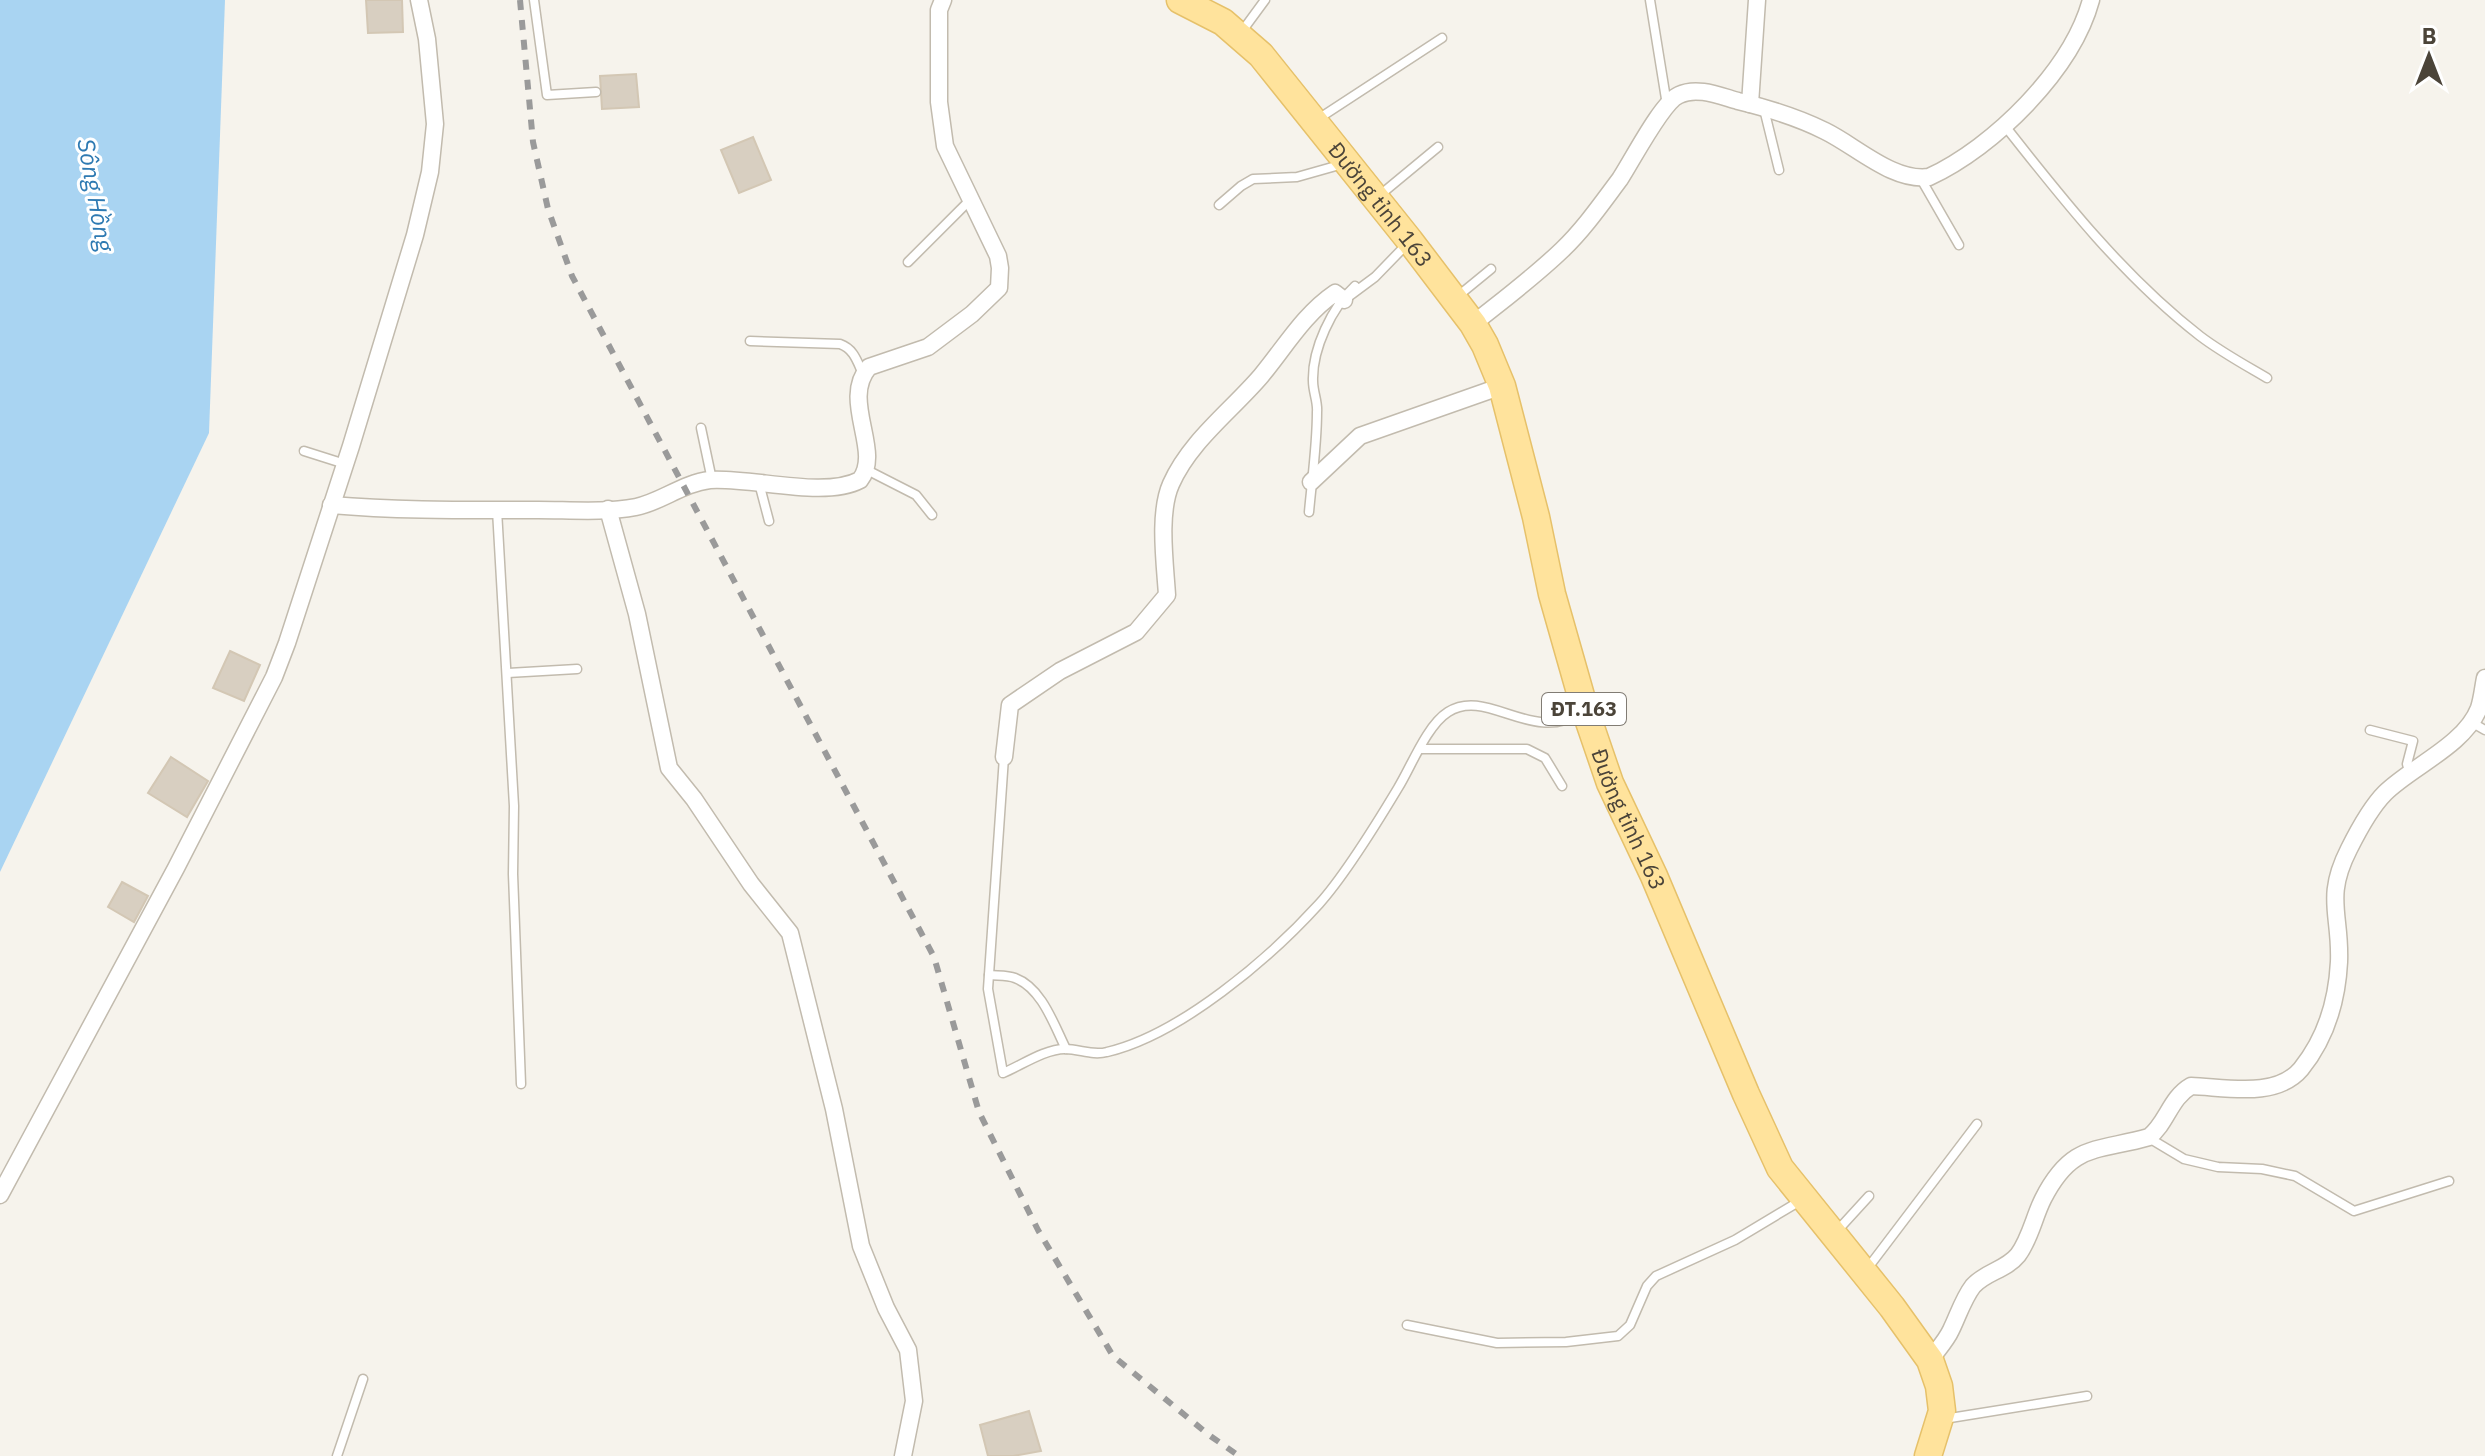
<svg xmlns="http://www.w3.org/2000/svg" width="2485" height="1456" viewBox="0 0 2485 1456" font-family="'IBM Plex Sans',sans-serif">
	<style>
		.water { fill: #a9d4f2 }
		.building { fill: #d8cfc1; stroke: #d3c7b4; stroke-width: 2 }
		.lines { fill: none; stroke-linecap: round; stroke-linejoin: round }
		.service-casing { stroke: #c2bbae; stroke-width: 11 }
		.minor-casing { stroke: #c2bbae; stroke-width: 19 }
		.primary-casing { stroke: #e6c16a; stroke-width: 29 }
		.service { stroke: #fff; stroke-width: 8 }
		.minor { stroke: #fff; stroke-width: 16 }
		.primary { stroke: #ffe39c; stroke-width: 26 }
		.rail { stroke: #9a9a9a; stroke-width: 6; stroke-dasharray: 10 10; stroke-linecap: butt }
		.labels { text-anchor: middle; stroke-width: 6; stroke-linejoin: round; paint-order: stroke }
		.shield { fill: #fff; stroke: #817c74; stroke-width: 2 }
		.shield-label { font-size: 20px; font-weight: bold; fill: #4b4439 }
		.street-label { font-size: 22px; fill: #4b4439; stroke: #fff }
		.water-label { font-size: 24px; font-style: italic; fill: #2e7ab2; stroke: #fff }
	</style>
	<rect width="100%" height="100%" fill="#f6f3ec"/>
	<path class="water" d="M0,0H225L209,433L0,872Z"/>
	<g class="building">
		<path d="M366,0H402L403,32L368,33Z"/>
		<path d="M636,74L639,107L602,109L600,76Z"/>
		<path d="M753,137L771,180L739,193L721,150Z"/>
		<path d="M230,651L260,665L244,701L213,688Z"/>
		<path d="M171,757L208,781L187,817L148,793Z"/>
		<path d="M122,882L148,896L134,922L108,907Z"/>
		<path d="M1029,1411L1041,1451L1013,1456H988L980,1425Z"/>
	</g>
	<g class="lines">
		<g class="service-casing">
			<g id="service">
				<path d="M534,0L547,95L596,92"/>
				<path d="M1650,0L1667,105"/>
				<path d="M1240,34L1265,0"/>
				<path d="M1764,109L1779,170"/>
				<path d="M1318,119L1442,38"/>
				<path d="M2005,126C2064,201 2124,277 2200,336C2221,352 2245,365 2267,378"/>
				<path d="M1921,179L1959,245"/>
				<path d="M1380,195L1438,147"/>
				<path d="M1219,205L1241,186L1253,179L1297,177L1343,164"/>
				<path d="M908,262L970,200"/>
				<path d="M1458,296L1491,269"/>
				<path d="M750,341L840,344C854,349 857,361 863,374"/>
				<path d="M701,428L712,480"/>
				<path d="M304,451L345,464"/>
				<path d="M867,470L916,495L932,515"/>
				<path d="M759,483L769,521"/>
				<path d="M497,510L514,806L513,874L521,1084"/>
				<path d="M1309,512C1312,479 1317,445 1317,412C1318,402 1313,392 1313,381C1312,349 1332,307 1355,286L1344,300L1375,277L1407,244"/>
				<path d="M507,673L577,669"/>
				<path d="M2471,722L2485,730"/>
				<path d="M2370,730L2413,741L2407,764L2410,774"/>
				<path d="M1421,749H1527L1545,758L1562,786"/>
				<path d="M1004,757L988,989L1003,1073C1022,1065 1045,1049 1065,1049C1080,1049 1092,1056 1107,1052C1180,1035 1270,958 1319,904C1346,874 1377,823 1398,788C1411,767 1427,725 1448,712C1487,687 1531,744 1581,713"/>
				<path d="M989,975C997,976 1007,975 1015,978C1042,988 1054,1025 1066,1049"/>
				<path d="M2149,1138L2184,1159L2218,1167L2262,1169L2295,1176L2354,1211L2449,1181"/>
				<path d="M1837,1231L1869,1196"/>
				<path d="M1867,1269L1977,1124"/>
				<path d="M1407,1325L1497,1343L1566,1342L1618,1336L1630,1325L1647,1286L1656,1276L1735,1240L1800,1201"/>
				<path d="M1944,1419L2087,1396"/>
				<path d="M337,1456L363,1379"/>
			</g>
		</g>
		<g class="minor-casing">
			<g id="minor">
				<path d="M1750,104L1757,0"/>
				<path d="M1473,324C1503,300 1534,277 1562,250C1584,229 1602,203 1620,179C1632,161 1662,102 1679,95C1697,86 1720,96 1738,101C1767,108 1799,118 1825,131C1856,146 1893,182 1929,177C1994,147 2072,70 2091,0"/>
				<path d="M1311,482L1360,436L1502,386"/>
				<path d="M331,505C400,511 470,510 538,510C570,510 604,513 636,507C661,502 683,483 710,480C752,477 824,499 860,480C883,451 840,400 869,367L928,347L972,314L999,288L1000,268L998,256L945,146L939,102V10L943,0"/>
				<path d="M608,509L637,614L669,768L694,799L751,884L790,933L834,1109L861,1246L886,1308L908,1350L914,1401L903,1456"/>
				<path d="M1004,757L1010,705L1060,671L1136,632L1167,595C1165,563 1158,513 1171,484C1190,441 1231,411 1261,376C1285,347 1304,314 1335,293L1344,300"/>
				<path d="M0,1195L176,868L274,677L287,643L351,446L415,235L430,172L435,124L427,39L419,0"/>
				<path d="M1930,1360C1937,1350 1946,1341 1951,1330C1958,1316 1963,1299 1973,1286C1985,1272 2006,1270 2018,1255C2030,1239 2034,1217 2043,1199C2072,1142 2097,1152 2149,1137C2167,1123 2170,1098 2191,1086C2225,1087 2276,1099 2301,1069C2326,1038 2337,1001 2339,962C2341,914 2324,898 2349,849C2358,831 2370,808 2385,793C2411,767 2465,745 2479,708C2482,699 2483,688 2485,678"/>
			</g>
		</g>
		<g class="primary-casing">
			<g id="primary">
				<path id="s1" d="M1180,0L1223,22L1261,55L1410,241L1473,324L1485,345L1502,386L1536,517L1552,594L1585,710L1610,783L1654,876L1746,1094L1780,1168L1892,1307L1930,1360L1939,1386L1942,1411L1928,1456"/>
			</g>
		</g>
		<use href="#service" class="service"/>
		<use href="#minor" class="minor"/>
		<use href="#primary" class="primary"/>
		<path class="rail" d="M520,0L533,142L548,209L572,276L934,957L979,1112L1038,1230L1113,1356L1209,1435L1239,1456"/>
	</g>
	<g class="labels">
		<rect class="shield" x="1542" y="693" width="84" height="32" rx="6"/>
		<g class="shield-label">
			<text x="1584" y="716">ĐT.163</text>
		</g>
		<g class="street-label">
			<text dy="8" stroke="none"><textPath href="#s1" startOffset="290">Đường tỉnh 163</textPath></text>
			<text dy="8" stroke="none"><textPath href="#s1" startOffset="962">Đường tỉnh 163</textPath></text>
		</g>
		<g class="water-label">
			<text transform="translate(95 195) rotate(80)" y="8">Sông Hồng</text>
		</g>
	</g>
	<g transform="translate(2429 56)" stroke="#ffffff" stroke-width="6" paint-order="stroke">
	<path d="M0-6L14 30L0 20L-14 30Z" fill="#4b4439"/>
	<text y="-12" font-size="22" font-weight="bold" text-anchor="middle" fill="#4b4439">B</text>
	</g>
</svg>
